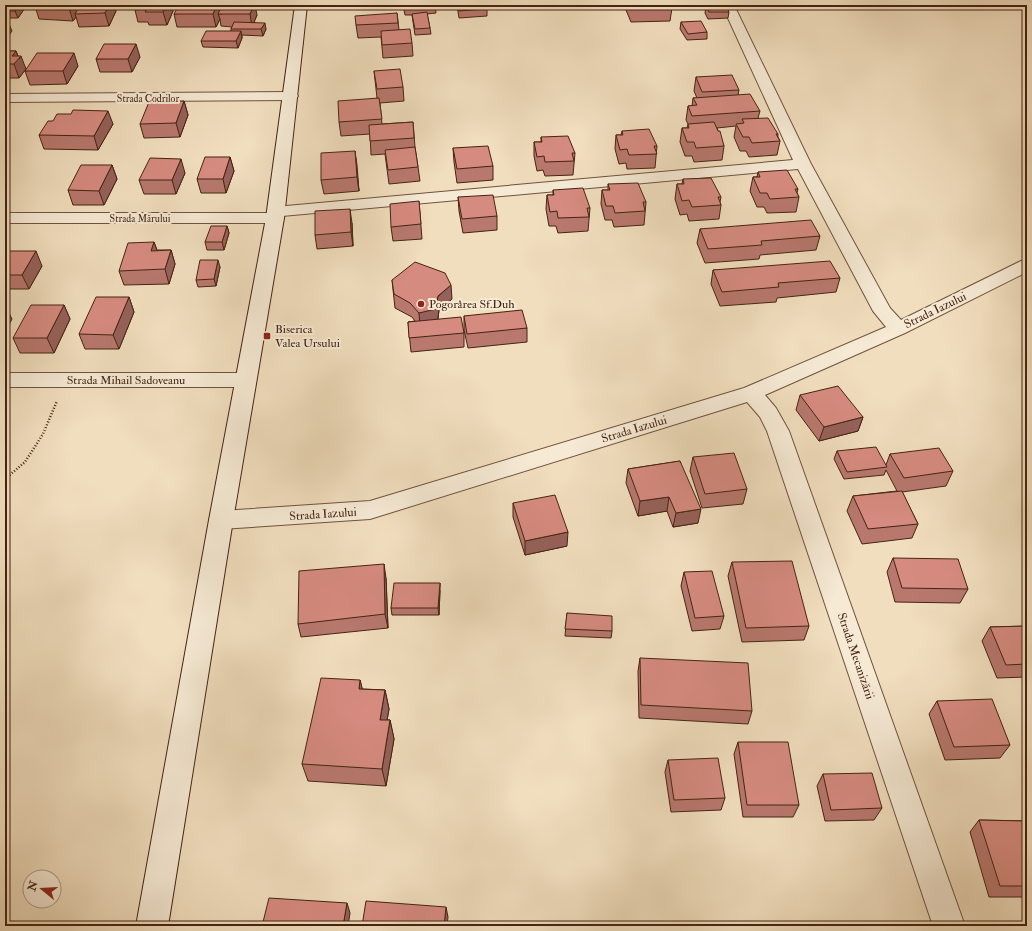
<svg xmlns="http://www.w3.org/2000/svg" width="1032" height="931" viewBox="0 0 1032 931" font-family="'IM FELL Double Pica',serif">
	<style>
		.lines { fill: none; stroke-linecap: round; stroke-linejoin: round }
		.street-casing { stroke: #70523d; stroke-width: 2 }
		.secondary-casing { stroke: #452312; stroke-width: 2 }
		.path { stroke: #452312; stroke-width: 2.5; stroke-dasharray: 1 2; stroke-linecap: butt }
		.street { fill: #f6ead5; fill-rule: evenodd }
		.secondary { fill: #f6ead5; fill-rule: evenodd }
		.wall { fill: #b8786e; stroke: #452312 }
		.shaded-wall { fill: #96615a; stroke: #452312 }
		.building { fill: #d68b80; stroke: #452312 }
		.poi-dot { fill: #8f2418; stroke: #f6ead5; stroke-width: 1.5 }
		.labels { text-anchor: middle; stroke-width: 4; stroke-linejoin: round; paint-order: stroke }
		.far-street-label { font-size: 10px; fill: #452312; stroke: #f6ead5 }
		.poi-label { font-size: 12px; fill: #452312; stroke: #f6ead5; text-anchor: start }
		.street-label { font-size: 12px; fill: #452312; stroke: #f6ead5 }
	</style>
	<rect width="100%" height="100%" fill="#f1debe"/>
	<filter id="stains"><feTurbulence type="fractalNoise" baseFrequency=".005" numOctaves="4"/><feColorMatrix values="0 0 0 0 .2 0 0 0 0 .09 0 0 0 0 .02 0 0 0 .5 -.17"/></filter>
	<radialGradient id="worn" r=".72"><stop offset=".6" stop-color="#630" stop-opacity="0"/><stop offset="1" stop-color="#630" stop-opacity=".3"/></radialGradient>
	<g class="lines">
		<g class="street-casing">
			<g id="street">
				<path d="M722,5H734L811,164L890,308L901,320L1021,261L1027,259V272L905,333L765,395L776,408L789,431L965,926H933L767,431L760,417L747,402L370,519L221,529L213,526L209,520L213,514L221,511L370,501L744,388L886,327L873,311L798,169L282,216L284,218L281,222L275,223H5V213H267L269,208L275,207L793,160Z"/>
				<path d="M291,92L296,93L298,96L296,99L291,100L5,102V94Z"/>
				<path d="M5,373H246L253,375L256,380L253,385L246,387H5Z"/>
			</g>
		</g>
		<g class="secondary-casing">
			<path id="secondary" d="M295,5H307L284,218L233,520L168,926H136L209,520L266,218Z"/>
		</g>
		<path class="path" d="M5,479L25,462L43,434L57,401"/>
		<use href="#street" class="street"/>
		<use href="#secondary" class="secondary"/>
	</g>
	<g class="wall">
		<path d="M5,5H27L18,18H5Z"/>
		<path d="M36,5H114L116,11L109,26L79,27L76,17L73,21L39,19L35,6Z"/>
		<path d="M137,5H172L173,11L167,25H149L148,22H138L135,10Z"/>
		<path d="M403,5H435L436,13L427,14L430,28L431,34L415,35L412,15H405Z"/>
		<path d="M457,5L487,9V16L459,18Z"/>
		<path d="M627,5H670L672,8L670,21L631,22L626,10Z"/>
		<path d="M706,6L729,12L728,18L708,19L705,13Z"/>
		<path d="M221,9L257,15L254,22L266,29L263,36L242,35V38L238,48L203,47L201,41L231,31V29L232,27L221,26L220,19L216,27H177L174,14Z"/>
		<path d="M397,13L399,30L412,43L413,56L383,58L381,37L358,38L356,25Z"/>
		<path d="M681,22L707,32V39L687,40L680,29Z"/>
		<path d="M5,51H16L18,56L26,69L19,78H10L7,82H5Z"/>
		<path d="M140,57L132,72H100L96,59Z"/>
		<path d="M78,66L67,84L30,85L25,71Z"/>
		<path d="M374,71L403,87L404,101L380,103L382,124L413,122L415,147L418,167L420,181L389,184L385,154L371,155L370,134L341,136L339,122L377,98Z"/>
		<path d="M696,77L739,90L738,95L760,111L758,118L778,134V137L780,141L777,155L749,157L746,151H740L734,137L736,126L717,128L724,146L722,160L694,162L692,156H685L680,142L682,128H687L688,124L686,120L688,106H692L693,98H697L694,91Z"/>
		<path d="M184,101L188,115L180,137L144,138L140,124Z"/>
		<path d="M113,124L98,150L44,149L39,135Z"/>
		<path d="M622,131L657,146L655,168L627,169L626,163L619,164L615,149L616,135H621Z"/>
		<path d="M541,137L575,153L573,175L545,176L543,170L537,171L534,156V142H541Z"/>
		<path d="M453,148L493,166V180L457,183L454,162Z"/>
		<path d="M355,151L359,191L324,194L321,180Z"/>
		<path d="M230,157L234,171L226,193H201L197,179Z"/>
		<path d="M112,165L117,179L104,205H73L68,190Z"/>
		<path d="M758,172L798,189L797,193L799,197L796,212L767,213L764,207H757L750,191L753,177H757Z"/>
		<path d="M185,173L176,194H144L139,180Z"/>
		<path d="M683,179L721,197L720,202L721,205L719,219L689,221L687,214L680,215L675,199L677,184H682Z"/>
		<path d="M608,184L646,202L644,225L614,227L612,220H605L601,204L602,190H608Z"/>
		<path d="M553,190L590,208L588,231L558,233L556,226H549L546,209L547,195H553Z"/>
		<path d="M458,197L497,216V230L463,233L459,211Z"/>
		<path d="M419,201L422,239L393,241L391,227Z"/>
		<path d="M352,223L353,246L317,249L315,235Z"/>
		<path d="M227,226L229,233L224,250H207L205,242Z"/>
		<path d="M700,229L820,236L816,250L760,255L759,259L705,263L697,243Z"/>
		<path d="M154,242L157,250H171L175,264L169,284L124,285L119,271Z"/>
		<path d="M5,251L42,266L29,289H5Z"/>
		<path d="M220,267L216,286L198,287L196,280Z"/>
		<path d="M713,270L840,278L836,292L777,298L776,302L720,306L711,284Z"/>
		<path d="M392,280L452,299L439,310L438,319L464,333V347L411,352L408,322L415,321L412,317L395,308Z"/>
		<path d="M129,297L134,312L119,349H85L79,334Z"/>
		<path d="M64,305L70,319L54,353H20L13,338Z"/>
		<path d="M464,316L527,328V342L468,348L464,330Z"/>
		<path d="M800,395L863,417L858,431L819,441L796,410Z"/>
		<path d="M837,451L886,465L890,454L953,471L946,486L902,492L918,524L912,538L862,544L847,511L853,496L897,491L886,470L884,475L844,479L834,459Z"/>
		<path d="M693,457L747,489L743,504L702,508L690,471Z"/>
		<path d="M680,461L698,523L673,527L667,511L638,516L626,483L628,469Z"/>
		<path d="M513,503L567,546L525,555L513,517Z"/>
		<path d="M893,558L968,589L960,603L895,602L887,572Z"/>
		<path d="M732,562L809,626L804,640L742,642L728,576Z"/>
		<path d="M684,572L724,616L720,629L692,631L681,586Z"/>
		<path d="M386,578L388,628L301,637L298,624Z"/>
		<path d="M440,590L439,615H392L391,608Z"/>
		<path d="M567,613L612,631L611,638L565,636Z"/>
		<path d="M1027,626V677L997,678L982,641L990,627Z"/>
		<path d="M640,658L752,711L748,724L639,718L638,671Z"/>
		<path d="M360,680L362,689L385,690L389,709L387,720H390L394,739L386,786L308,781L302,764Z"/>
		<path d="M937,701L1010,745L1000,758L945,760L929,714Z"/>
		<path d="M738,742L799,805L793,817H743L734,754Z"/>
		<path d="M668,760L725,798L721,810L671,812L665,772Z"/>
		<path d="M823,774L882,808L874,820L825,821L817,786Z"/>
		<path d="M979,820L1027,821V897H989L970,832Z"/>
	</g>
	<g class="shaded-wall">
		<path d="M20,5H27L18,18L15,11Z"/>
		<path d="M71,5H81L75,14L76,17L73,21L69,8Z"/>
		<path d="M109,5H114L116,11L109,26L105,13Z"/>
		<path d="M167,5H172L173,11L167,25L163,12Z"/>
		<path d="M217,5H220L222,14H218L220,19L216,27L213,14Z"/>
		<path d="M254,5H255L257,15L252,27L250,14Z"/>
		<path d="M265,23L266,29L263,36L261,29Z"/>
		<path d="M9,24L12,31L5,41V30Z"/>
		<path d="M241,31L242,38L238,48L236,41Z"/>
		<path d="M136,44L140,57L132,72L128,59Z"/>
		<path d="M16,51L19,59L21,56L26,69L19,78L14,64L12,56Z"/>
		<path d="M74,53L78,66L67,84L63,71Z"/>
		<path d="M5,65L10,78L7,82L5,77Z"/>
		<path d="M184,101L188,115L180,137L176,123Z"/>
		<path d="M108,111L113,124L98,150L94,136Z"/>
		<path d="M355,151L357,165L359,191L357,177Z"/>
		<path d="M230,157L234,171L226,193L223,179Z"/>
		<path d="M181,159L185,173L176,194L172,180Z"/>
		<path d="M112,165L117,179L104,205L99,191Z"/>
		<path d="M350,209L352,223L353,246L351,232Z"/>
		<path d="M227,226L229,233L224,250L222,242Z"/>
		<path d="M154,242L159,256L151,251Z"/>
		<path d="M171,250L175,264L169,284L165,269Z"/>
		<path d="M36,251L42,266L29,289L22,275Z"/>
		<path d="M218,260L220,267L216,286L214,279Z"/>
		<path d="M451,285L452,299L439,310L437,324L420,327L419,313Z"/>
		<path d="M129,297L134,312L119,349L113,335Z"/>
		<path d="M5,305L12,319L5,332Z"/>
		<path d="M64,305L70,319L54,353L47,338Z"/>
		<path d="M863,417L858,431L819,441L824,427Z"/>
		<path d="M669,497L667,511L638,516L640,501Z"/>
		<path d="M701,509L698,523L673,527L676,513Z"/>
		<path d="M568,532L567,546L525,555V541Z"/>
		<path d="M384,564L386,578L388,628L385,614Z"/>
		<path d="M440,583V590L439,615L438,608Z"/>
		<path d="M360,680L365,699L359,689Z"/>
		<path d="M385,690L389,709L384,738L380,720Z"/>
		<path d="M390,720L394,739L386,786L382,769Z"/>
		<path d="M347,903L350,913L348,926H343Z"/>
		<path d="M446,907L448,917L447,926H444Z"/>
	</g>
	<g class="building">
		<path d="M5,5H20L15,11H5Z"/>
		<path d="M36,5H71L69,8L35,6Z"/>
		<path d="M80,5H109L105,13L75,14Z"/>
		<path d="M137,5H167L163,12H145L147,9L135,10Z"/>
		<path d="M179,5H217L213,14H174Z"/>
		<path d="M222,5H254L250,14H218Z"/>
		<path d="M457,5H485L487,9L458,11Z"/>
		<path d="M630,5H670L672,8L632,9Z"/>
		<path d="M726,5L729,12H709L706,6Z"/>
		<path d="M427,12L430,28L415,29L412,14Z"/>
		<path d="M397,13L398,23L356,25L355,16Z"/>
		<path d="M701,21L707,32L688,34L681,22Z"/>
		<path d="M234,22L265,23L261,29H231Z"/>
		<path d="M5,24H9L5,30Z"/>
		<path d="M410,29L412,43L382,45L381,31Z"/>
		<path d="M206,31H241L236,41H201Z"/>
		<path d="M104,44H136L128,59H96Z"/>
		<path d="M5,51H16L12,56H21L14,64H5Z"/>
		<path d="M37,53H74L63,71H25Z"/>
		<path d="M400,69L403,87L377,89L374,71Z"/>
		<path d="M732,75L739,90L702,92L696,77Z"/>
		<path d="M750,94L760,111L692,116L688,106L697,105L693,98Z"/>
		<path d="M379,98L382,119L339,122L338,101Z"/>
		<path d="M184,101L176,123L140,124L149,102Z"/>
		<path d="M73,110L108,111L94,136L39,135L48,121H53L57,114H71Z"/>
		<path d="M768,118L778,134H776L780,141L752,143L749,137H743L736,124L744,123L742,119Z"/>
		<path d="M413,122L414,138L370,141L369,125Z"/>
		<path d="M714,122L718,131H720L724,146L696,148L694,142H687L682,128H689L688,124Z"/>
		<path d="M649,129L657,146H654L657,154L629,155L627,149L620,150L616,135H623L622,131Z"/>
		<path d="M568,136L575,153H572L574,161L545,162L544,156L537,157L534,142H542L541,137Z"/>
		<path d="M488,146L493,166L457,169L453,148Z"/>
		<path d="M415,147L418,167L388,170L385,150Z"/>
		<path d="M355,151L357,177L321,180V153Z"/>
		<path d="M205,157H230L223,179H197Z"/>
		<path d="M150,158L181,159L172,180H139Z"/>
		<path d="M81,165H112L99,191L68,190Z"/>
		<path d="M787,170L798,189H795L799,197L770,199L767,193H760L753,177H760L758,172Z"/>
		<path d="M711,178L721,197H718L721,205L692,207L689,200L682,201L677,184H684L683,179Z"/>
		<path d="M638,183L646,202H643L645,211L615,213L613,206H606L602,190H610L608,184Z"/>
		<path d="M583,188L590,208H587L589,217L558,218L557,211L550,212L547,195H554L553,190Z"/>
		<path d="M493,195L497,216L462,219L458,197Z"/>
		<path d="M419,201L421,224L391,227L390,204Z"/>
		<path d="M350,209L351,232L315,235V211Z"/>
		<path d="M811,220L820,236L761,241L762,245L708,249L700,229Z"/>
		<path d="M211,226H227L222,242H205Z"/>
		<path d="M154,242L151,251L171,250L165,269L119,271L128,243Z"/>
		<path d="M5,251H36L22,275H5Z"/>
		<path d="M200,260H218L214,279L196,280Z"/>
		<path d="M830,261L840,278L778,283L779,287L722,292L713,270Z"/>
		<path d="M415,262L445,273L451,285L438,296L436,309L419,313L410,303L394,294L392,280Z"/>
		<path d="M96,297H129L113,335L79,334Z"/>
		<path d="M31,305H64L47,338H13Z"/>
		<path d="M522,310L527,328L467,334L464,316Z"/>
		<path d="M461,317L464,333L409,338L408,322Z"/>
		<path d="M838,386L863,417L824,427L800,395Z"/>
		<path d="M876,447L887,467L847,472L837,451Z"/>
		<path d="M939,448L953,471L904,478L890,454Z"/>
		<path d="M734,453L747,489L705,494L693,457Z"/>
		<path d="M680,461L701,509L676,513L669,497L640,501L628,469Z"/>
		<path d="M902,491L918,524L868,529L853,496Z"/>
		<path d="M555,495L568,532L525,541L513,503Z"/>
		<path d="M893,558L958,559L968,589L902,588Z"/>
		<path d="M792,561L809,626L746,628L732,562Z"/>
		<path d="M384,564L385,614L298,624L299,571Z"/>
		<path d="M712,571L724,616L695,618L684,572Z"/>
		<path d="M394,583H440L438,608H391Z"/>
		<path d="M567,613L612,616V631L565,629Z"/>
		<path d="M1027,626V664L1006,665L990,627Z"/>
		<path d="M640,658L748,663L752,711L641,705Z"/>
		<path d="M321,678L360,680L359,689L385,690L380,720H390L382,769L302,764Z"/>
		<path d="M992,699L1010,745L954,747L937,701Z"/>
		<path d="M738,742H788L799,805H747Z"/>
		<path d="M718,758L725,798L674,800L668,760Z"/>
		<path d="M872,773L882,808L831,810L823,774Z"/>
		<path d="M979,820L1027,821V886H1000Z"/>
		<path d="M269,898L347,903L343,926H262Z"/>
		<path d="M366,901L446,907L444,926H362Z"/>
	</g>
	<g class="poi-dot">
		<circle cx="421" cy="304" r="4"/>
		<rect x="263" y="332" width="8" height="8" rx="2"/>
	</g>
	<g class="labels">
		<g class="far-street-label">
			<text x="148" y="102">Strada Codrilor</text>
			<text x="140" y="222">Strada Mărului</text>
		</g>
		<g class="poi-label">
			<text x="429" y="308">Pogorârea Sf.Duh</text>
			<text x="275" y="333">Biserica<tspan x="275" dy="14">Valea Ursului</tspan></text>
		</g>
		<g class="street-label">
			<text transform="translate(935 310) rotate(-26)" y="4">Strada Iazului</text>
			<text x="126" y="384">Strada Mihail Sadoveanu</text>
			<text transform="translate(634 429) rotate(-17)" y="4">Strada Iazului</text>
			<text transform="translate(323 514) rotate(-4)" y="4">Strada Iazului</text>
			<text transform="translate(856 656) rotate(71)" y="4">Strada Mecanizării</text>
		</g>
	</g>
	<rect width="1032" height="931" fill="none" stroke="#f1debe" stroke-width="20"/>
	<rect x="6" y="6" width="1020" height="919" fill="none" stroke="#452312" stroke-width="2"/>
	<rect x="10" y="10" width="1012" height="911" fill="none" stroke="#452312"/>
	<g transform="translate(42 889) rotate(288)"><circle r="19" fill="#f6ead5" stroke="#af9a87"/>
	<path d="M0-3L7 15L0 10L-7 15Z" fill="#8f2418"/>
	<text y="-6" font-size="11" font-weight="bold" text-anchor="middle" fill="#452312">N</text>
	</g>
	<rect width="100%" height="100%" filter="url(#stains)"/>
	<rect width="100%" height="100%" fill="url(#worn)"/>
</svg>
